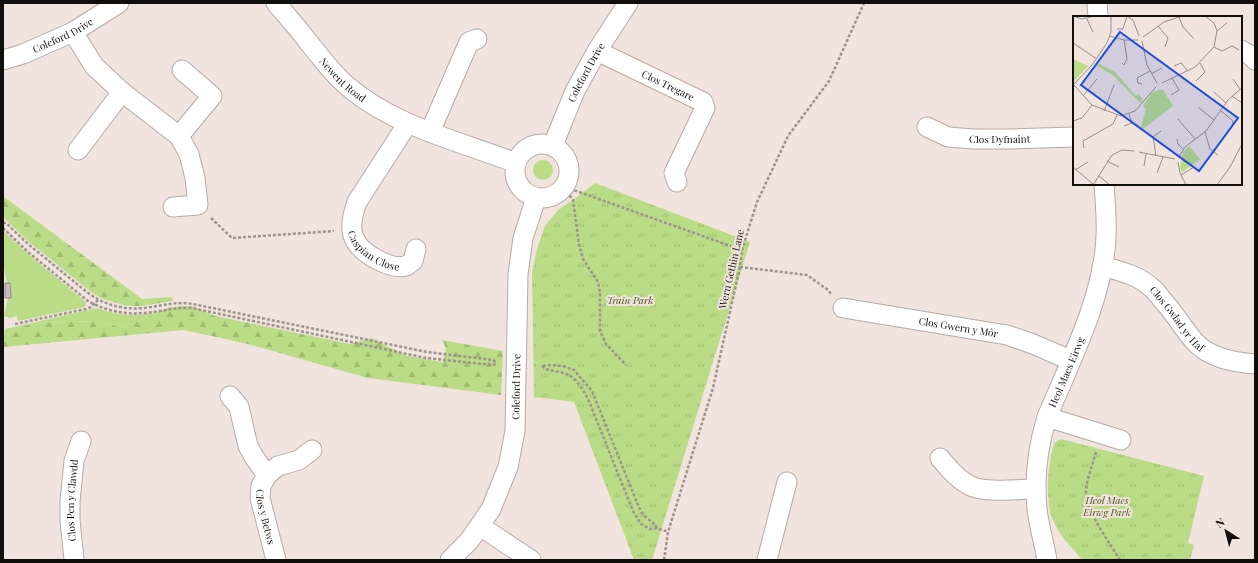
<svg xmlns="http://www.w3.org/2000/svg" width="1258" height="563" viewBox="0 0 1258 563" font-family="'Playfair Display',serif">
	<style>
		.grass { fill: #bbdc86 }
		.forest { fill: url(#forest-firs) }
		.park { fill: url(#park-tufts) }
		.building { fill: #c7bac1; stroke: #91858b }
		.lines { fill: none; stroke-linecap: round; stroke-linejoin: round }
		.minor-casing { stroke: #b7aaa4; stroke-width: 21 }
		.path { stroke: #9d938e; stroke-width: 2.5; stroke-dasharray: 3 2; stroke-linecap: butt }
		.minor { stroke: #fff; stroke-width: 19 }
		.labels { text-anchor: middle; stroke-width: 4; stroke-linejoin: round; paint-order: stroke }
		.street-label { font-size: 10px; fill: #120e0c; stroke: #f1e3dd }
		.park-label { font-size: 10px; font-style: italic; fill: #3f5312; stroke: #f1e3dd }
		.inset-road { fill: none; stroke: #988e89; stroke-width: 1 }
		.view { fill: #1d4ed8; fill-opacity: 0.15; stroke: #1d4ed8; stroke-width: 2 }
		.inset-edge { fill: none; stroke: #120e0c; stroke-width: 2 }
	</style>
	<defs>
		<pattern id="forest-firs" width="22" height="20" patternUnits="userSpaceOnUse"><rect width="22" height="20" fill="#bbdc86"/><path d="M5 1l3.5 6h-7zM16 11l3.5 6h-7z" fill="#a0bc72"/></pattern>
		<pattern id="park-tufts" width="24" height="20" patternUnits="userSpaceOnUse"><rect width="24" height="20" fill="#bbdc86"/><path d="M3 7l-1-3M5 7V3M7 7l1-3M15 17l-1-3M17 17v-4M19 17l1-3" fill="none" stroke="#a0bc72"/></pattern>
	</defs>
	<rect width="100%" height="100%" fill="#f1e3dd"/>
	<g class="grass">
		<circle cx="543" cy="170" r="10"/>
		<path d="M3,231L34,259L86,302L85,307L18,321L17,316L10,318L4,316L8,298H11L10,283H7L3,263Z"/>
		<path d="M97,308C120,316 133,317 157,312L136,322L119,327L99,321L40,323L22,326L10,333L3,344L5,329Z"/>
	</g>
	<g class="forest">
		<path d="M3,196L142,299L172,297L173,301L141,306H127L103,299L91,292L28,241L3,217Z"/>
		<path d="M192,306L215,316L350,344L371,338L407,356L443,362L446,348L442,340L503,351L501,395L368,378L248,344L184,330L3,347V344L10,333L22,326L40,323L99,321L119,327L136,322L170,307Z"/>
	</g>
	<g class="park">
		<path d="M595,183L750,242L652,560H634L574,402L534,397L532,272L537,249L545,226L558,210L573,200Z"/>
		<path d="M1061,439L1204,476L1188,543L1194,545L1190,560H1082C1074,549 1063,540 1057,528C1054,523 1051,516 1050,511C1046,492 1048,460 1055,442Z"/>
	</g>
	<path class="building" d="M5,283H10L11,298H5Z"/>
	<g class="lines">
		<g class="minor-casing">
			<g id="minor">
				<path id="s1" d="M276,3C287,16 299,29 309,43C321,57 331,72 345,84C392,126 459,141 516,163"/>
				<path d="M1097,3L1098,17"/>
				<path d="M73,32L94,66L122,92L179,136L189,154L195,178L198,205L173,207"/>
				<path d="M1241,50L1250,55L1255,60"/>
				<path id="s2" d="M597,51L703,102L705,108L674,173L677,182"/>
				<path id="s3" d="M3,60L23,54L73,32L119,3"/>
				<path id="s4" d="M408,123L357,202C353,213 349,227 354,238C360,253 390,270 406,266C408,265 411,262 413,261L416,249"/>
				<path id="s5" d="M927,127L948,137L974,139H1011L1074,137"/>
				<path d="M430,132L469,42L477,39"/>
				<path d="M179,136L212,96L182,70"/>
				<circle cx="542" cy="171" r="27"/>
				<path id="s6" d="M553,145L575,91L597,51L628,3"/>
				<path d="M78,150L122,92"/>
				<path id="s7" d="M1102,266C1120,271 1138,275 1152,288C1157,292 1161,299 1166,304C1176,316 1184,329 1194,341C1209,358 1233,362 1255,364"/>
				<path id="s8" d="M843,308L1007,335L1033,344L1070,360"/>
				<path id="s9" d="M230,396L239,407L248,446L254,457L267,475L261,486L260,498L276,560"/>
				<path d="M1047,417L1121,440"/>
				<path d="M940,458C949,469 959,481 973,487C988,493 1019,489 1036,489"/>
				<path d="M267,475L278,466L299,460L312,450"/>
				<path d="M480,526L531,560"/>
				<path id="s10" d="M74,560L70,520V501L74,461L81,441"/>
				<path id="s11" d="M450,560L469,541L491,509L508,467L515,431L518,274L523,238L536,198"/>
				<path d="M767,560L787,482"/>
				<path id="s12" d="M1047,560C1044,543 1039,526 1037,509C1034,478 1038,446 1047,417C1070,362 1104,296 1106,236C1107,219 1105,201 1104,184"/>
			</g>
		</g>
		<g class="path">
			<path d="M564,187L573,200L579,245L583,259L598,282L600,293V331L606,344L626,365"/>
			<path d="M565,187L742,250"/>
			<path d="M211,218L232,238L334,231"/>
			<path d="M3,223H6L28,244L88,293C105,305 123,310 144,308C161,306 176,301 193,304L427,352L493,360L497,363"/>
			<path d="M3,228L28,252L88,301C104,310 124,315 143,313C160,312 175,307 192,308L426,358L492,365L497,364"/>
			<path d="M740,267L807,275L828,290L831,294"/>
			<path d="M15,324L86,309L91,307L98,300"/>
			<path d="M542,366C552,375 564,367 577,382C589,396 594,415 601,431C612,459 623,486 634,513L641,524L650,529L657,528L668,532"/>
			<path d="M543,366L549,365L563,366L574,370L592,391L638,505C640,510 643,515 648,519C652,522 654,523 657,528"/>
			<path d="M1096,452C1092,467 1085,482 1086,497C1087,511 1112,547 1120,560"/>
			<path d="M664,560L668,532L713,388L740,267L742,250L757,202L788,136L829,81L864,3"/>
		</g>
		<use href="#minor" class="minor"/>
	</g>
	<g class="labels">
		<g class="street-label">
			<text dy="4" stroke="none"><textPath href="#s3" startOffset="65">Coleford Drive</textPath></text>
			<text dy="4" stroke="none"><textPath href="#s6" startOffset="80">Coleford Drive</textPath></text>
			<text dy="4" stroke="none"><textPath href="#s1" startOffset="102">Newent Road</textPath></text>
			<text dy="4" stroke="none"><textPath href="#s2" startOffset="79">Clos Tregare</textPath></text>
			<text dy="4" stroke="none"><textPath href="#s5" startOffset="75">Clos Dyfnaint</textPath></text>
			<text dy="4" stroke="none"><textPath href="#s4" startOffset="155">Caspian Close</textPath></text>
			<text transform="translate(731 269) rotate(-77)" y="4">Wern Gethin Lane</text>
			<text dy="4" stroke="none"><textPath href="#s7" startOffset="95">Clos Gwlad yr Haf</textPath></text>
			<text dy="4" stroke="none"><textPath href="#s8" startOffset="117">Clos Gwern y Môr</textPath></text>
			<text dy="4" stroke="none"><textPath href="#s12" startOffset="194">Heol Maes Eirwg</textPath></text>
			<text dy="4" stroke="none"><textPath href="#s11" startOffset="192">Coleford Drive</textPath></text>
			<text dy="4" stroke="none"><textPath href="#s10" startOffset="60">Clos Pen y Clawdd</textPath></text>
			<text dy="4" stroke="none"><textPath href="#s9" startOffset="133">Clos y Betws</textPath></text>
		</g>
		<g class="park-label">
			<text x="630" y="304">Train Park</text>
			<text x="1107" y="504">Heol Maes<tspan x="1107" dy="12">Eirwg Park</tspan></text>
		</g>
	</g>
	<g transform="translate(1073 16)">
		<rect width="169" height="169" fill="#f1e3dd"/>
		<path d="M26,48L42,56L63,80L65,78L70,83L67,87L41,60L23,49Z" fill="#bbdc86"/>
		<path d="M0,43L15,50L19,46L0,66ZM85,74H90L100,90L67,115L73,93L70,90L78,78ZM116,130L127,143L110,156L107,153L110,136Z" fill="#bbdc86"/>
		<path class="inset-road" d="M0,0L9,3L22,0M54,0L60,4L66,20M106,1L110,11L121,23M14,3L20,16M85,10L95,22L92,31M44,13H50L54,0M144,15L154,7M37,20L51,24H65M70,21L91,6L109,0M69,25L74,49L84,67M0,27L24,43M141,31L149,35L159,30L166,34M49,47L51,49L54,43L51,24M101,50L108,47L115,55M78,58L89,52M160,63L167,73M123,65L132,56L127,47M89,67L122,51L141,31L144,15L141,7L132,0M0,68L19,89L48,100L62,95L83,71M1,68L19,49L34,27L38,16V0M69,68L65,67L64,62L77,55M141,76L153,87M98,79L106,74L99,62M10,80L24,63M159,80L169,87M125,91L141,104M147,94L160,105L159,111M31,95L41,69M105,103L122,123M0,105L9,102L19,89M51,110L59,107L56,98M132,116L137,133L145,139M104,123L105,128L110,133M11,132L10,125L40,108L44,99M66,136L102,143M83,140L80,121L88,115M106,141L112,131L133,115L155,84L169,72M34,145L46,151M105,146L107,157L113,169M71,150L73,138M0,151L20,168M2,154L15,146M84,157L90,141M108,159L121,151M26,160L37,169M20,169L39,139L49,134L61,135M144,169L157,151L169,128"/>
		<path class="view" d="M47,16L165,102L126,155L8,69Z"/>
		<rect width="169" height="169" class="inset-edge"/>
	</g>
	<rect width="1258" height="563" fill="none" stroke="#120e0c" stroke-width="8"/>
	<g transform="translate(1226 531) rotate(324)" stroke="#f1e3dd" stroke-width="3" paint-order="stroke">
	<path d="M0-3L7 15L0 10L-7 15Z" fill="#120e0c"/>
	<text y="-6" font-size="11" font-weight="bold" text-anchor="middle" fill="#120e0c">N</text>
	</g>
</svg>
